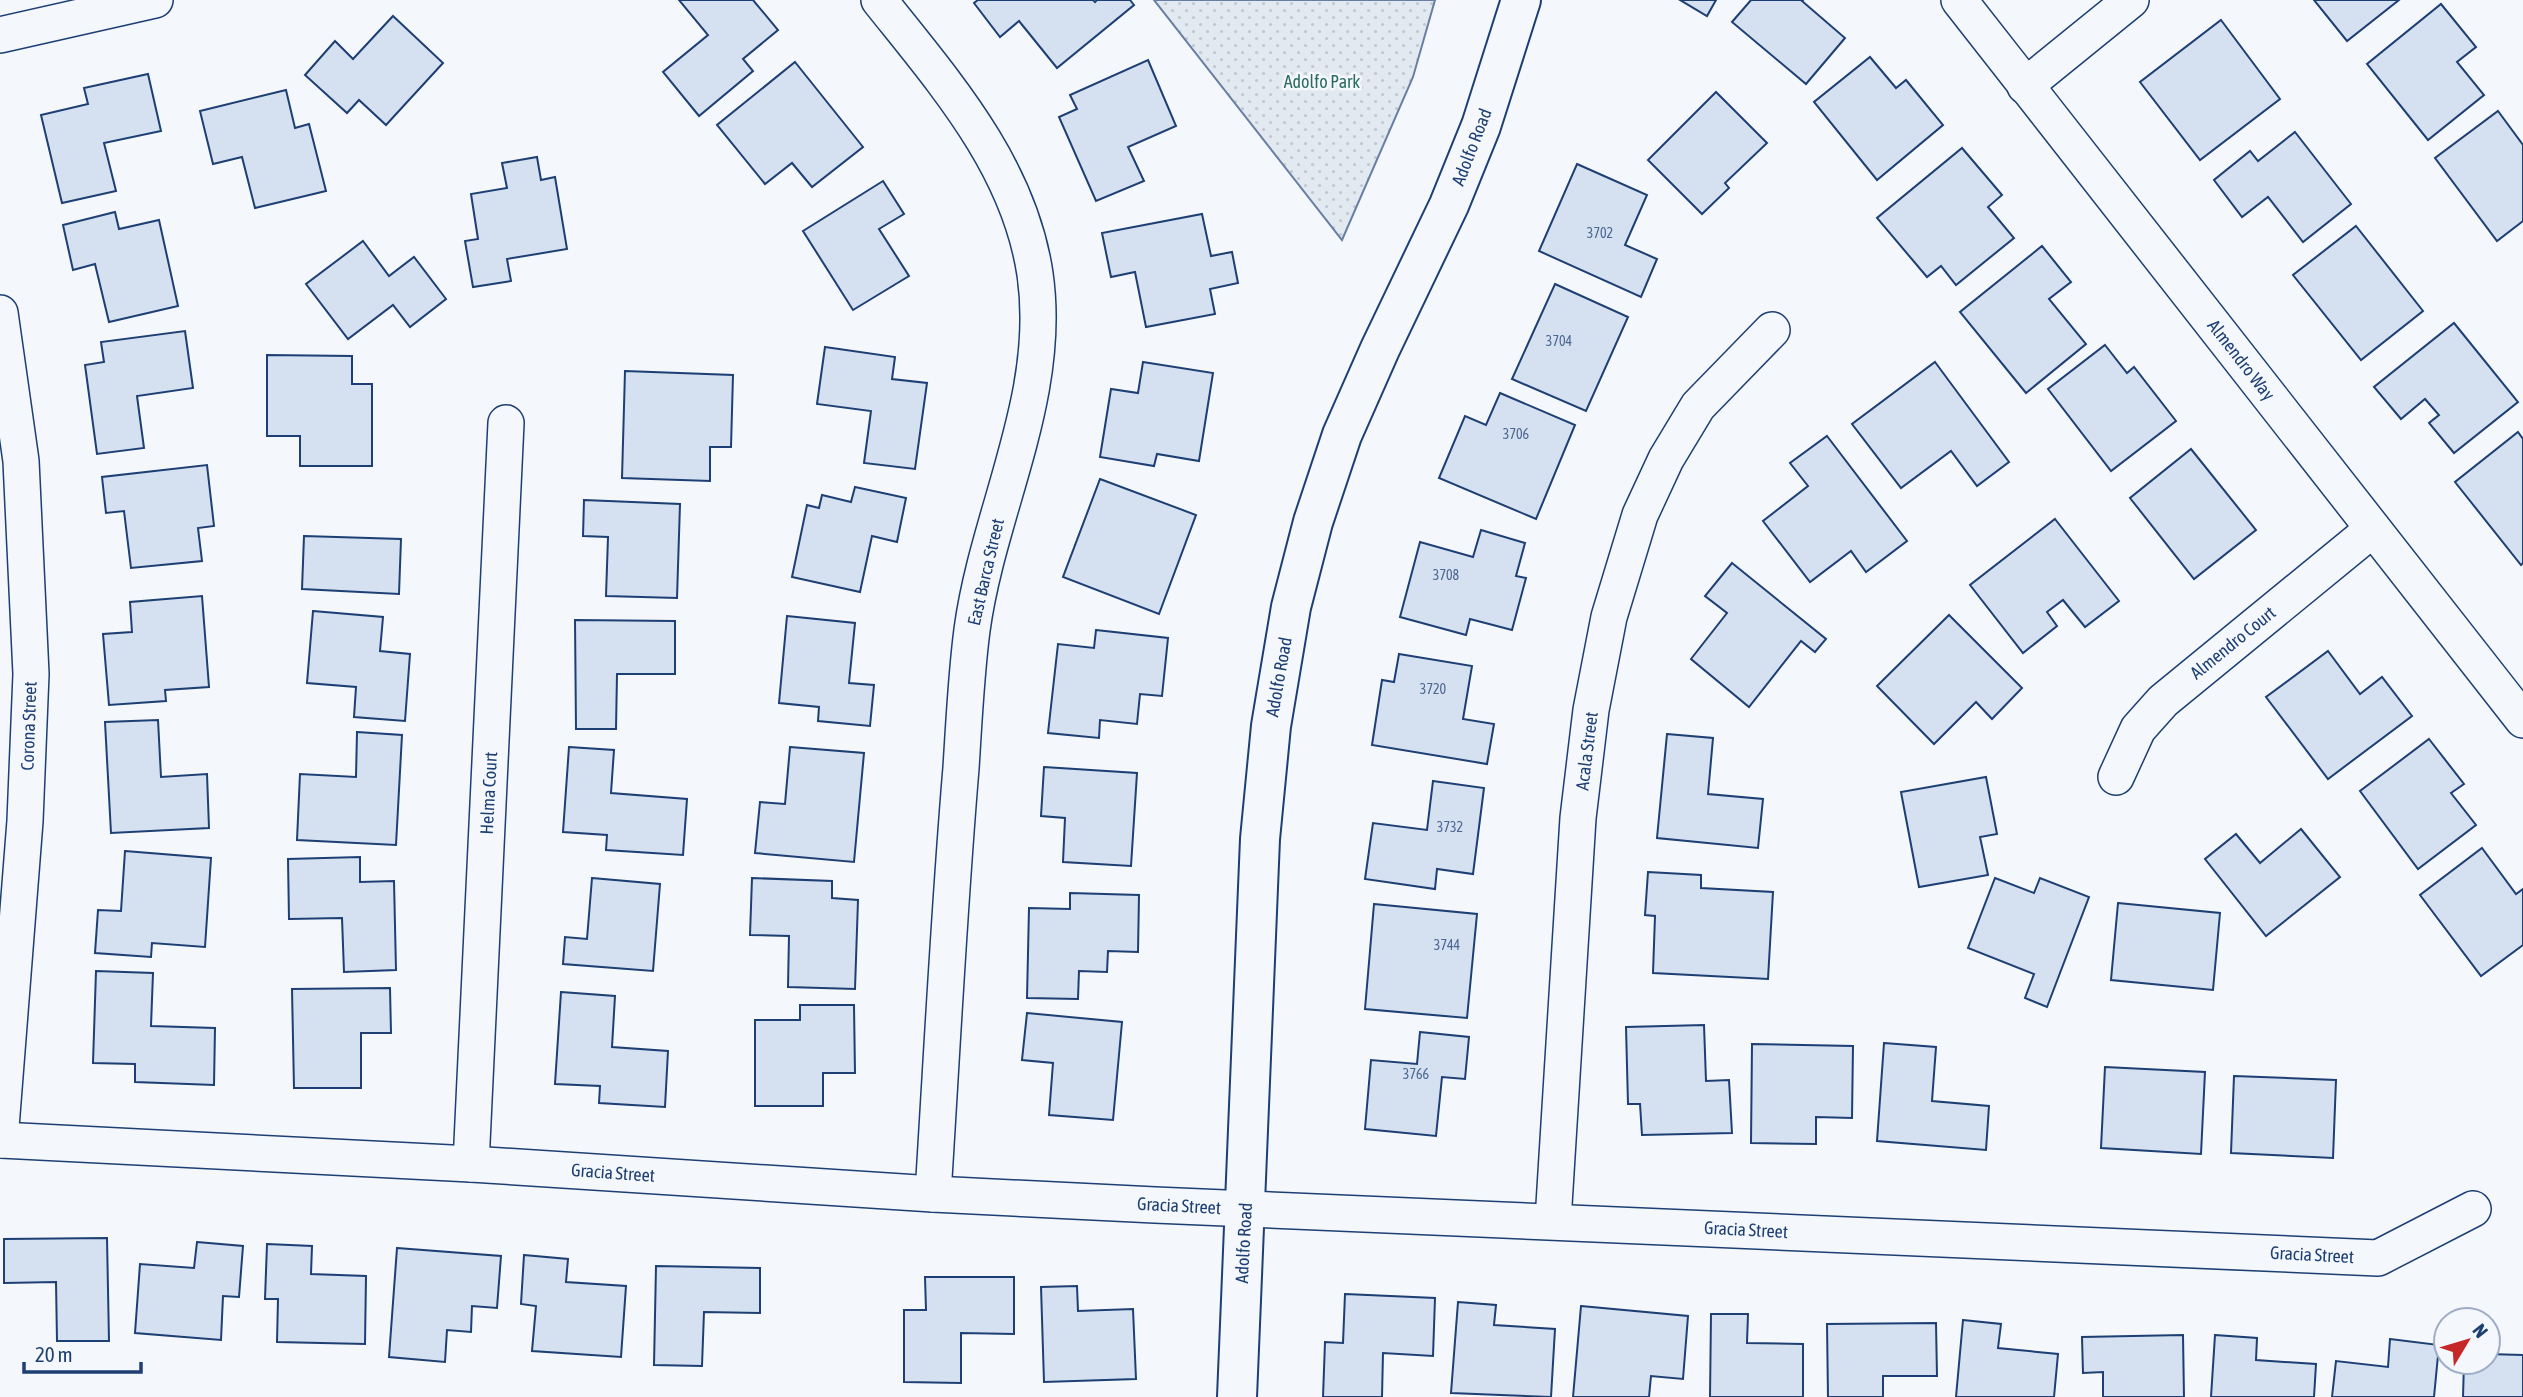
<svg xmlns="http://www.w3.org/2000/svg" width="2523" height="1397" viewBox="0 0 2523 1397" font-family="'Asap Condensed',sans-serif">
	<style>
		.park { fill: url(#park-dots); stroke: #687fa3; stroke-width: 2 }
		.building { fill: #d5e0f0; stroke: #1d3f73; stroke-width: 2 }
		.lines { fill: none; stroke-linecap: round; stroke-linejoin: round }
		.minor-casing { stroke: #1d3f73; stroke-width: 38 }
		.secondary-casing { stroke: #1d3f73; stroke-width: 42 }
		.minor { stroke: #f4f7fb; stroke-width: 35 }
		.secondary { stroke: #f4f7fb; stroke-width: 38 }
		.labels { text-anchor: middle; stroke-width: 5; stroke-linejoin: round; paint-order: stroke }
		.number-label { font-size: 14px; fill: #4b6792 }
		.park-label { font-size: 18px; fill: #2c6c60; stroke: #f4f7fb }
		.street-label { font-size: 18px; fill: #1d3f73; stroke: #f4f7fb }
	</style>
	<defs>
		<pattern id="park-dots" width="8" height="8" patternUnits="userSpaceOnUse" patternTransform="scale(1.75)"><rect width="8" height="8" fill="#e3e9f0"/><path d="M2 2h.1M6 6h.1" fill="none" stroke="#c2c9d1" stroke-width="1.8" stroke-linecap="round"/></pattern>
	</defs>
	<rect width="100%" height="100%" fill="#f4f7fb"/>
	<path class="park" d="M1154,0H1435L1413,77L1342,240Z"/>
	<g class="building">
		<path d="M679,0H753L778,30L743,59L753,71L699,116L663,72L708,35Z"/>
		<path d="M978,0H1093L1095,2L1097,0H1130L1134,5L1057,68L1019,21L1000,37L974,3Z"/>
		<path d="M1680,0H1716L1707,16Z"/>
		<path d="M1751,0H1803L1802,1L1845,38L1806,84L1732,22Z"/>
		<path d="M2314,0H2399L2347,41Z"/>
		<path d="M2441,4L2476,47L2457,62L2484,95L2428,140L2367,64Z"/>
		<path d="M393,16L443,63L386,125L359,100L347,113L305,75L335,41L353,59Z"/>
		<path d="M2221,20L2280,99L2200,160L2140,82Z"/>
		<path d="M1870,57L1896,88L1906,80L1943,125L1877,180L1814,102Z"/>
		<path d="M1148,60L1176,126L1128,147L1144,181L1096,201L1059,117L1077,109L1070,95Z"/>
		<path d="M795,62L863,147L812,187L792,163L765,184L717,125Z"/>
		<path d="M148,74L161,131L104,143L116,191L62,203L41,115L88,104L84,88Z"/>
		<path d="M286,90L295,128L309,124L326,191L255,208L242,157L213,164L200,111Z"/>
		<path d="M1716,92L1767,143L1725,183L1729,188L1702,214L1648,160Z"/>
		<path d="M2498,111L2523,145V221L2497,241L2435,158Z"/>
		<path d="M2295,132L2351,204L2303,242L2268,197L2242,217L2214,180L2250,151L2258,161Z"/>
		<path d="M1962,148L2002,195L1988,207L2014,238L1956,285L1941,266L1927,277L1877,218Z"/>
		<path d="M537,157L541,180L555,177L567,249L507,259L511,281L473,287L465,241L478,239L471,194L507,188L502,163Z"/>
		<path d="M1577,164L1647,195L1625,245L1657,259L1641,297L1539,251Z"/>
		<path d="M883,181L904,214L879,229L909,276L853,310L803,231Z"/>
		<path d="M115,212L119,229L159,220L178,306L109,322L95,264L73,270L63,225Z"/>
		<path d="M1202,214L1211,256L1232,252L1238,283L1210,289L1215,314L1146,327L1135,272L1111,277L1102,233Z"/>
		<path d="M2356,226L2423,311L2361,360L2293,275Z"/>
		<path d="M363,241L389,276L414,257L446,299L410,327L393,305L348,339L306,284Z"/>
		<path d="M2042,246L2071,282L2049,299L2086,344L2026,393L1960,312Z"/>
		<path d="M1555,284L1628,317L1586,411L1512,379Z"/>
		<path d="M2454,323L2518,402L2454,453L2429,423L2439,415L2425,399L2401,419L2374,387Z"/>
		<path d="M185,331L193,388L137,396L144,448L97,454L85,365L104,362L101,342Z"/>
		<path d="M2105,345L2127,373L2134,367L2176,421L2111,471L2048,389Z"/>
		<path d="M825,347L895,357L892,379L927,383L915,469L864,463L871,411L817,404Z"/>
		<path d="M267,355L352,356V384H372V466H300V436H267Z"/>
		<path d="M1143,362L1213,373L1199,461L1157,454L1154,466L1100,457L1111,389L1138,393Z"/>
		<path d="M1935,362L2009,462L1977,486L1951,451L1901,488L1852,424Z"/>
		<path d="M625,371L733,375L731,447H710V481L622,478Z"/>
		<path d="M1500,393L1575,425L1536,519L1439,478L1465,416L1486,425Z"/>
		<path d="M2518,432L2523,439V563L2521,565L2455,482Z"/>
		<path d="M1827,436L1907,541L1866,572L1851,551L1810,582L1763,521L1808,486L1790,463Z"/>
		<path d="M2191,449L2256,530L2194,579L2130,498Z"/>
		<path d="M207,465L214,526L198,528L202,561L131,568L124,511L106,513L102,477Z"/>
		<path d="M1100,479L1196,515L1159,614L1063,577Z"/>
		<path d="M855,487L906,498L897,542L872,536L860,592L792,577L807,505L819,508L822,495L851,502Z"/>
		<path d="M584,500L680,504L677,598L606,596L608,537L583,536Z"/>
		<path d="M2055,519L2119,601L2085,627L2063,600L2047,612L2057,626L2023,653L1970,585Z"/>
		<path d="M1481,530L1525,543L1516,576L1526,578L1512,630L1470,619L1466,635L1400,617L1420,542L1473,557Z"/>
		<path d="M304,536L401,539L399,594L302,589Z"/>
		<path d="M1732,563L1826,639L1815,652L1801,641L1749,707L1691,659L1727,613L1705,596Z"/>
		<path d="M202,596L209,687L165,690L166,701L109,705L103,634L132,632L130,602Z"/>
		<path d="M313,611L383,617L380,651L410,654L405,721L354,717L356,687L307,683Z"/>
		<path d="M1949,615L2022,688L1992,719L1976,702L1934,744L1877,686Z"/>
		<path d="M787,616L855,623L849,683L874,685L870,726L818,721L819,707L779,703Z"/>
		<path d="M575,620L675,621V674H617L616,729H576Z"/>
		<path d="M1096,630L1168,638L1162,696L1140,694L1137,724L1100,720L1099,738L1048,733L1058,644L1094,648Z"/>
		<path d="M2328,651L2360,694L2382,677L2412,716L2328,779L2266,697Z"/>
		<path d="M1399,654L1472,666L1463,719L1494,724L1487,764L1372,745L1382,680L1394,682Z"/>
		<path d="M158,720L161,777L207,774L209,828L111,833L105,722Z"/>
		<path d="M357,732L402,735L396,845L297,840L300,774L356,777Z"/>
		<path d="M1667,734L1713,738L1708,794L1763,799L1758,848L1657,838Z"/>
		<path d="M2429,739L2464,784L2451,793L2476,825L2418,869L2360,791Z"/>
		<path d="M569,747L614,750L611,793L687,799L683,855L606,850L607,835L563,832Z"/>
		<path d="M790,747L864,753L854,862L755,853L760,802L785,804Z"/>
		<path d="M1044,767L1137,773L1131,866L1063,862L1065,818L1041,816Z"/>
		<path d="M1986,777L1997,834L1980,837L1988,875L1919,887L1901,792Z"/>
		<path d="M1433,781L1484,788L1473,874L1437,869L1435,889L1365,879L1373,823L1427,830Z"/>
		<path d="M2301,829L2340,877L2266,936L2205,859L2236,834L2260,863Z"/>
		<path d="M2482,848L2516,894L2523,889V945L2481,976L2420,895Z"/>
		<path d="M125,851L211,858L205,947L152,943L151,957L95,953L98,910L121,911Z"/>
		<path d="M360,857V882L394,881L396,970L344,972L342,918L289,919L288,859Z"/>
		<path d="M1648,872L1701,875V888L1773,892L1768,979L1653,973L1655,916L1645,915Z"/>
		<path d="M592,878L660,884L653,971L563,964L565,937L587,939Z"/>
		<path d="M752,878L832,881V898L858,900L855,989L788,987L789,936L750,935Z"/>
		<path d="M1995,878L2034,893L2040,878L2089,897L2047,1007L2025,998L2034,974L1968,948Z"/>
		<path d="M1070,893L1139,895L1138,952L1108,951L1107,972L1079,971L1078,999L1027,998L1029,908L1070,909Z"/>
		<path d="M2118,903L2220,913L2213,990L2111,980Z"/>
		<path d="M1374,904L1477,914L1467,1018L1365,1009Z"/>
		<path d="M96,971L153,973L151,1026L215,1028L214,1085L135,1082V1064L93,1063Z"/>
		<path d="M390,988L391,1033H361V1088H294L292,989Z"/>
		<path d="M561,992L615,996L612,1047L668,1051L665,1107L599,1103L600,1086L555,1084Z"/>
		<path d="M800,1005H854L855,1073H823V1106H755V1020H800Z"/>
		<path d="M1027,1013L1122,1022L1113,1120L1049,1115L1053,1063L1022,1060Z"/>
		<path d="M1704,1025L1706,1081L1729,1080L1732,1133L1642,1135L1640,1104H1628L1626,1027Z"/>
		<path d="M1420,1032L1469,1037L1465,1079L1442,1077L1436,1136L1365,1129L1371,1060L1417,1064Z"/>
		<path d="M1884,1043L1936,1047L1932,1101L1989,1106L1986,1150L1877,1141Z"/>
		<path d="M1752,1044L1853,1046L1852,1118L1816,1117V1144L1751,1143Z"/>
		<path d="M2105,1067L2205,1072L2201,1154L2101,1148Z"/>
		<path d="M2234,1076L2336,1080L2333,1158L2231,1153Z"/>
		<path d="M107,1238L109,1341H57L56,1282L4,1283V1239Z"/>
		<path d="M197,1242L243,1246L239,1297L223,1296L221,1340L135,1333L140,1264L194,1268Z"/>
		<path d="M267,1244L312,1246L311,1274L366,1276L365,1344L277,1342L278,1299H265Z"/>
		<path d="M397,1248L501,1256L497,1308L472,1306L471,1332L447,1330L445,1362L389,1357Z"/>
		<path d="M524,1255L568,1259L566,1282L626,1286L621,1357L532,1351L536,1306L521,1304Z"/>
		<path d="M656,1266L760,1268V1313L704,1312L702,1366L654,1365Z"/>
		<path d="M925,1277H1014V1334L961,1333V1383L904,1382V1310H926Z"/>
		<path d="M1077,1286L1078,1311L1133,1309L1136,1379L1044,1382L1041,1287Z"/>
		<path d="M1345,1294L1435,1298L1433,1356L1383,1353L1382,1397H1323L1325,1342L1343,1343Z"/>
		<path d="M1458,1302L1496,1305L1494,1325L1555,1329L1551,1397L1451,1393Z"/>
		<path d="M1581,1306L1688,1316L1683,1379L1651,1376L1649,1397H1573Z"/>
		<path d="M1711,1314H1748L1747,1343L1803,1344V1397H1710Z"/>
		<path d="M1963,1320L2001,1324L1998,1348L2058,1354L2054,1397H1956Z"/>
		<path d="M1936,1323L1937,1376H1883V1397H1828L1827,1324Z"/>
		<path d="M2183,1335L2184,1397H2103V1372L2083,1373L2082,1337Z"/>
		<path d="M2215,1335L2257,1338L2256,1360L2316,1364L2314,1397H2211Z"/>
		<path d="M2390,1339L2439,1345L2434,1397H2332L2336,1361L2388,1367Z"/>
		<path d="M2488,1354L2523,1355V1397H2463L2464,1362H2488Z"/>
	</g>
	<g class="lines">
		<g class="minor-casing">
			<g id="minor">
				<path d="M879,0C945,83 1019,166 1035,274C1053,397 988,511 972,630C966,676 964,722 961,768C949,910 942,1052 933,1194"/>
				<path d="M1959,0L2523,720"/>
				<path d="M0,35L155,0"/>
				<path d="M2025,86L2131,0"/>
				<path d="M0,313L21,461L31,674L25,821L0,1140"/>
				<path d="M2116,777L2138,729L2163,701L2373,529"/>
				<path d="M0,1140L471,1164L933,1194L1155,1205L2378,1258L2473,1209"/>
				<path d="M471,1164L506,423"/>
				<path d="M1553,1221L1578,818L1591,710L1609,617L1640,515L1666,459L1698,406L1772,330"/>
			</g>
		</g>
		<g class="secondary-casing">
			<path id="secondary" d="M1237,1397L1260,839L1271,726L1291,607L1313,522L1342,435L1380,349L1449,205L1481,126L1521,0"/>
		</g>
		<use href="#minor" class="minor"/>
		<use href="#secondary" class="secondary"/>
	</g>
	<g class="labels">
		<g class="number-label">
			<text x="1600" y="238">3702</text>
			<text x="1559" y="346">3704</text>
			<text x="1516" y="439">3706</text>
			<text x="1446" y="580">3708</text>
			<text x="1433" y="694">3720</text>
			<text x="1450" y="832">3732</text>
			<text x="1447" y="950">3744</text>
			<text x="1416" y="1079">3766</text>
		</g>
		<g class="park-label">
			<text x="1322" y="88">Adolfo Park</text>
		</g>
		<g class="street-label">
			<text transform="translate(1472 147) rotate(-69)" y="6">Adolfo Road</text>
			<text transform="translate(2241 360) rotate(52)" y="6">Almendro Way</text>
			<text transform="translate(986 572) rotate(-77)" y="6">East Barca Street</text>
			<text transform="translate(2233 643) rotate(-39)" y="6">Almendro Court</text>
			<text transform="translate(1279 677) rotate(-80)" y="6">Adolfo Road</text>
			<text transform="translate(29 726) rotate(-88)" y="6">Corona Street</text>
			<text transform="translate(1587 751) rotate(-83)" y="6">Acala Street</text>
			<text transform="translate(489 793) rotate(-87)" y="6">Helma Court</text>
			<text transform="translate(613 1173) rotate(4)" y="6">Gracia Street</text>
			<text transform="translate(1179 1206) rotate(3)" y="6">Gracia Street</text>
			<text transform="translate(1746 1230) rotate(3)" y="6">Gracia Street</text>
			<text transform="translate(1244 1243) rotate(-87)" y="6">Adolfo Road</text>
			<text transform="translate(2312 1255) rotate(3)" y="6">Gracia Street</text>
		</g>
	</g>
	<g transform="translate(2467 1341) rotate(52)"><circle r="33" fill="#f4f7fb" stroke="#9eadc5" stroke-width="2"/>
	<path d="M0-5L12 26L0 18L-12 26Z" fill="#c62828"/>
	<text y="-10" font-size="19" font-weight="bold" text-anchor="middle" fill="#1d3f73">N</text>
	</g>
	<path d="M24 1362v10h117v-10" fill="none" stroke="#1d3f73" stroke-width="3.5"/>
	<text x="35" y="1362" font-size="21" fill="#1d3f73" stroke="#f4f7fb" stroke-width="5" paint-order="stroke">20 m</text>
</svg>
